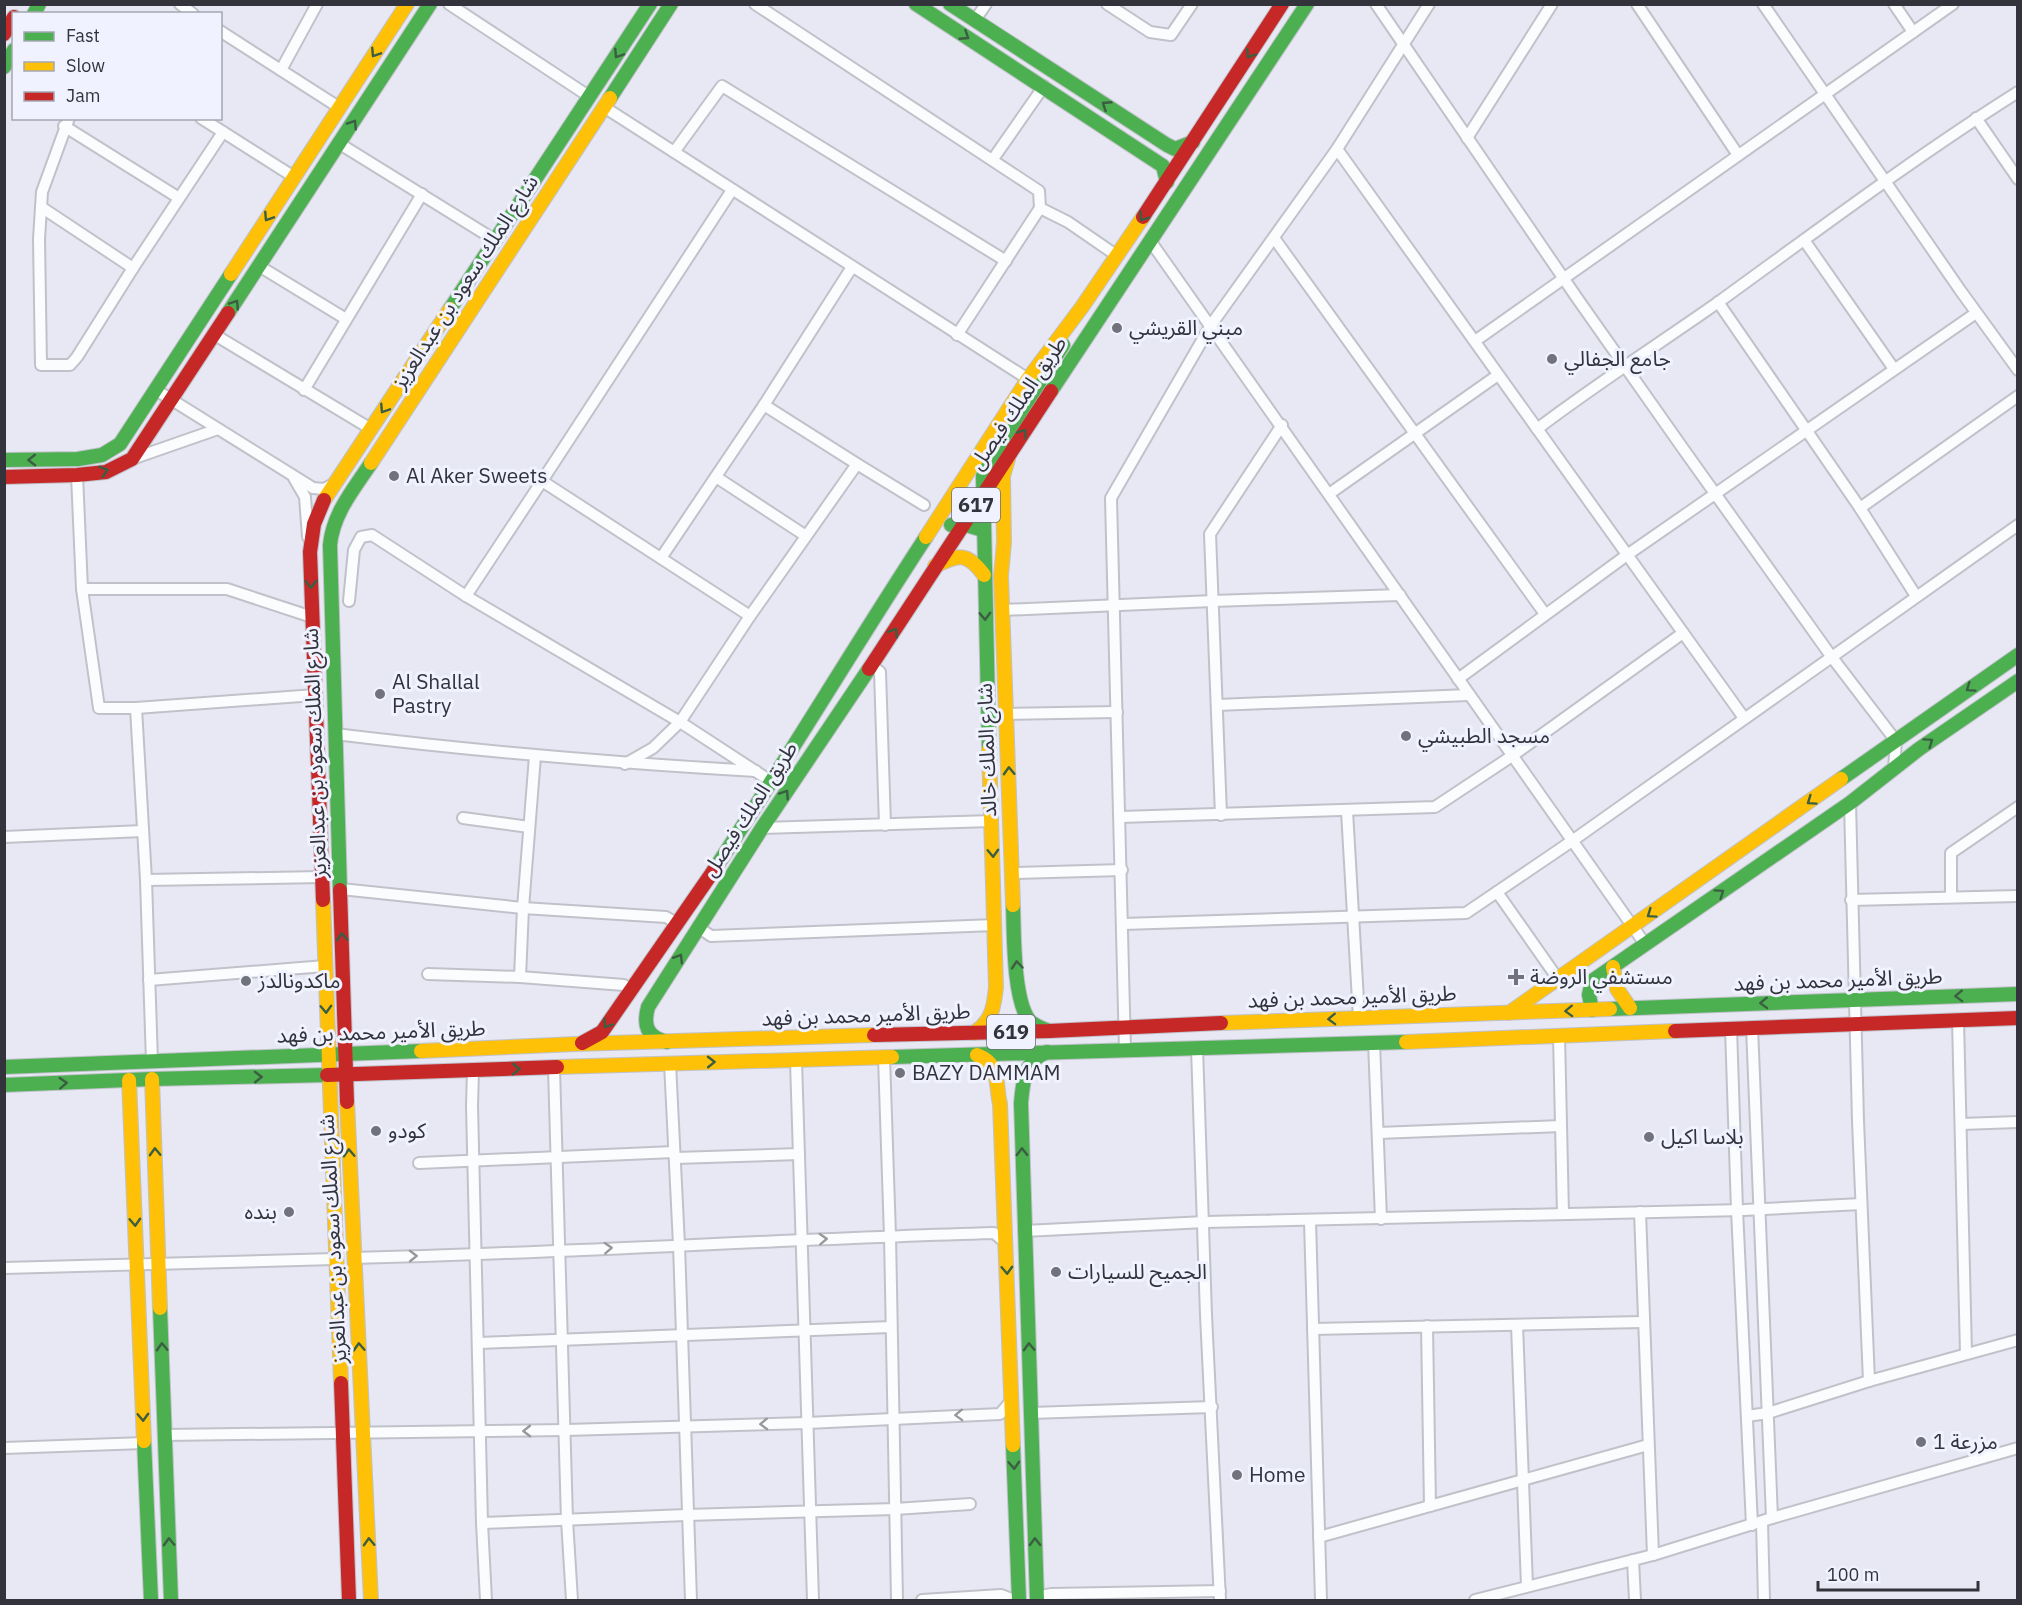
<svg xmlns="http://www.w3.org/2000/svg" width="2022" height="1605" viewBox="0 0 2022 1605" font-family="'IBM Plex Sans','Noto Sans Arabic',sans-serif">
	<style>
		.lines { fill: none; stroke-linecap: round; stroke-linejoin: round }
		.street-casing { stroke: #c0c2ca; stroke-width: 14 }
		.fast-casing { stroke: #c0c2ca; stroke-width: 16 }
		.slow-casing { stroke: #c0c2ca; stroke-width: 16 }
		.jam-casing { stroke: #c0c2ca; stroke-width: 16 }
		.street { stroke: #fbfcfd; stroke-width: 10 }
		.fast { stroke: #4caf50; stroke-width: 14 }
		.slow { stroke: #ffc107; stroke-width: 14 }
		.jam { stroke: #c62828; stroke-width: 14 }
		.oneway { stroke: #3b5e42 }
		.oneway2 { stroke: #96989c }
		.poi-dot { fill: #71727b; stroke: #f0f2ff; stroke-width: 2 }
		.labels { text-anchor: middle; stroke-width: 6; stroke-linejoin: round; paint-order: stroke }
		.shield { fill: #f0f2ff; stroke: #6b6c76; stroke-width: 1.5 }
		.shield-label { font-size: 20px; font-weight: bold; fill: #32333b }
		.street-label { font-size: 21px; fill: #32333b; stroke: #f0f2ff }
		.poi-label { font-size: 21px; fill: #32333b; stroke: #f0f2ff; text-anchor: start }
	</style>
	<rect width="100%" height="100%" fill="#e7e8f3"/>
	<g class="lines">
		<g class="street-casing">
			<g id="street">
				<path d="M180,4L193,14"/>
				<path d="M449,4L590,97"/>
				<path d="M755,4L1039,191L1040,208L957,335"/>
				<path d="M1107,4L1150,32L1171,35L1192,4"/>
				<path d="M1376,4L1577,298L1684,450L1831,656L1896,741L1894,768"/>
				<path d="M1637,4L1738,155"/>
				<path d="M1763,4L1960,290L2018,370"/>
				<path d="M1894,4L1913,32"/>
				<path d="M975,20L986,4"/>
				<path d="M220,31L340,108"/>
				<path d="M281,70L317,4"/>
				<path d="M604,107L1028,379"/>
				<path d="M69,118L42,192L39,239L41,365H70L77,357L133,268L223,132"/>
				<path d="M201,118L294,177"/>
				<path d="M1976,118L2018,179"/>
				<path d="M64,126L179,198"/>
				<path d="M1467,138L1552,4"/>
				<path d="M340,144L495,240"/>
				<path d="M1337,149L1744,718"/>
				<path d="M674,152L722,86L1006,261"/>
				<path d="M993,159L1044,86"/>
				<path d="M41,207L133,268"/>
				<path d="M1040,208L1068,222L1116,255"/>
				<path d="M1274,238L1545,614"/>
				<path d="M1804,240L1894,369"/>
				<path d="M1151,242L1645,944"/>
				<path d="M259,266L346,319"/>
				<path d="M1718,302L1860,508L1916,596"/>
				<path d="M215,335L371,429"/>
				<path d="M1475,341L1953,4"/>
				<path d="M156,390L313,488L324,489L333,484"/>
				<path d="M304,390L422,194"/>
				<path d="M764,405L852,267"/>
				<path d="M1537,429C1596,384 1659,344 1720,301C1818,230 1915,157 2018,92"/>
				<path d="M132,459L218,429"/>
				<path d="M857,464L924,505"/>
				<path d="M77,475L82,589L99,708H136L315,695"/>
				<path d="M716,477L806,536"/>
				<path d="M294,478L305,497L308,537"/>
				<path d="M542,481L732,190"/>
				<path d="M1329,494L1498,375"/>
				<path d="M1860,508L2018,396"/>
				<path d="M661,558L764,405L857,464L750,616"/>
				<path d="M82,589H227L312,617"/>
				<path d="M466,596L542,481L750,616L680,722L653,748L625,764"/>
				<path d="M349,601L354,550L361,537L372,535L466,596L680,722L772,782"/>
				<path d="M1003,610L1213,601L1400,595"/>
				<path d="M871,665L880,672L885,825"/>
				<path d="M1458,679L1627,555L1976,313"/>
				<path d="M1217,705L1469,695"/>
				<path d="M136,708L146,880L152,1062"/>
				<path d="M1007,714L1117,712"/>
				<path d="M335,734C475,751 615,763 756,771"/>
				<path d="M1850,803L1858,1121L1869,1381"/>
				<path d="M1347,811L1359,1018"/>
				<path d="M1221,815L1210,534L1282,425"/>
				<path d="M1120,817L1435,807L1512,756L1683,633"/>
				<path d="M463,818L529,827"/>
				<path d="M762,828L992,821"/>
				<path d="M4,837L143,831"/>
				<path d="M1013,873L1122,870"/>
				<path d="M146,880L322,877"/>
				<path d="M341,889L523,908L666,917L678,924"/>
				<path d="M1497,892L1558,979"/>
				<path d="M1951,897V853L2018,807"/>
				<path d="M1851,900L2018,896"/>
				<path d="M1123,924L1466,913L1572,841L2018,525"/>
				<path d="M698,927L711,936L995,925"/>
				<path d="M428,974L520,977L624,985"/>
				<path d="M520,977L523,908L535,756"/>
				<path d="M149,980L325,966"/>
				<path d="M1958,1020L1966,1354"/>
				<path d="M1752,1027L1772,1518"/>
				<path d="M1731,1028L1737,1210L1752,1525"/>
				<path d="M1559,1035L1563,1214"/>
				<path d="M1374,1042L1381,1219"/>
				<path d="M1197,1048L1206,1315L1220,1600"/>
				<path d="M1125,1050L1111,498L1211,325L1337,149L1429,4"/>
				<path d="M884,1057L890,1236L897,1600"/>
				<path d="M796,1061L813,1600"/>
				<path d="M670,1063L679,1245L691,1600"/>
				<path d="M554,1068L567,1520L572,1600"/>
				<path d="M473,1070L472,1106L482,1523L486,1600"/>
				<path d="M1961,1124L2018,1122"/>
				<path d="M1378,1133L1561,1126"/>
				<path d="M675,1158L799,1154"/>
				<path d="M419,1163L674,1152"/>
				<path d="M1640,1212L1653,1555"/>
				<path d="M1310,1221L1321,1600"/>
				<path d="M1024,1231L1205,1222L1744,1210L1861,1204"/>
				<path d="M354,1258C568,1253 781,1239 994,1233L1006,1243"/>
				<path d="M4,1268L335,1259"/>
				<path d="M1517,1325L1527,1586"/>
				<path d="M1427,1326L1430,1506"/>
				<path d="M1313,1329L1642,1322"/>
				<path d="M479,1343L891,1327"/>
				<path d="M1031,1413L1212,1407"/>
				<path d="M1747,1416L1768,1413L1869,1381L2018,1340"/>
				<path d="M165,1435L566,1430L807,1423L1000,1414L1011,1401"/>
				<path d="M4,1448L144,1443"/>
				<path d="M1762,1522L1764,1600"/>
				<path d="M482,1523L687,1515L895,1509L970,1504"/>
				<path d="M1319,1537L1648,1445"/>
				<path d="M1633,1560L1635,1600"/>
				<path d="M922,1600L1001,1595L1014,1600"/>
				<path d="M1041,1600L1046,1595L1051,1594L1220,1591"/>
				<path d="M1475,1600L1653,1555L1772,1518L2018,1448"/>
			</g>
		</g>
		<g class="fast-casing">
			<g id="fast">
				<path d="M916,4L1163,166L1167,182"/>
				<path d="M950,4L1167,145L1175,149L1193,142"/>
				<path d="M34,14L39,4"/>
				<path d="M4,67L14,50"/>
				<path d="M610,98L671,4"/>
				<path d="M450,309L650,4"/>
				<path d="M228,313L430,4"/>
				<path d="M1051,391L1307,4"/>
				<path d="M4,460L78,459L102,455L120,444L231,274"/>
				<path d="M951,525L963,524L983,530"/>
				<path d="M989,749L983,476L989,461L1063,345"/>
				<path d="M1841,779L2018,655"/>
				<path d="M714,870C787,760 854,647 926,537"/>
				<path d="M340,890L330,545C333,513 354,489 371,463"/>
				<path d="M1013,905C1014,932 1013,999 1029,1020C1034,1026 1042,1028 1049,1031"/>
				<path d="M1610,1009L2018,994"/>
				<path d="M1592,1010L1589,995L1592,981L1850,803L1919,749L2018,681"/>
				<path d="M667,1042C647,1037 643,1026 648,1007L762,828L869,669"/>
				<path d="M892,1057L1406,1042"/>
				<path d="M4,1067L421,1051"/>
				<path d="M4,1085L152,1079L327,1075"/>
				<path d="M160,1308L171,1600"/>
				<path d="M144,1441L151,1600"/>
				<path d="M1013,1445L1019,1600"/>
				<path d="M1037,1600L1021,1103C1023,1081 1024,1061 1047,1052"/>
			</g>
		</g>
		<g class="slow-casing">
			<g id="slow">
				<path d="M231,274L407,4"/>
				<path d="M1008,459L1003,476L1004,542L1001,576L1013,905"/>
				<path d="M371,463L610,98"/>
				<path d="M324,500L450,309"/>
				<path d="M926,537L1028,379L1082,307L1143,217"/>
				<path d="M935,566C959,554 967,552 984,575"/>
				<path d="M323,900L341,1383"/>
				<path d="M1613,967L1617,989L1630,1008"/>
				<path d="M1509,1013L1841,779"/>
				<path d="M1221,1023L1610,1009"/>
				<path d="M974,1033C992,1021 994,1007 996,987L989,749"/>
				<path d="M1406,1042L1675,1031"/>
				<path d="M421,1051L576,1044L874,1035"/>
				<path d="M977,1055C1001,1064 995,1083 1000,1104L1013,1445"/>
				<path d="M557,1067L892,1057"/>
				<path d="M152,1079L160,1308"/>
				<path d="M129,1080L144,1441"/>
				<path d="M347,1102L371,1600"/>
			</g>
		</g>
		<g class="jam-casing">
			<g id="jam">
				<path d="M4,34L14,17"/>
				<path d="M1143,217L1282,4"/>
				<path d="M4,477L77,475L106,472L132,459L228,313"/>
				<path d="M869,669L1051,391"/>
				<path d="M340,890L347,1102"/>
				<path d="M323,900L310,552L314,524L324,500"/>
				<path d="M1675,1031L2018,1018"/>
				<path d="M874,1035L1049,1031L1221,1023"/>
				<path d="M582,1043L602,1032L714,870"/>
				<path d="M327,1075L557,1067"/>
				<path d="M341,1383L349,1600"/>
			</g>
		</g>
		<use href="#street" class="street"/>
		<use href="#fast" class="fast"/>
		<use href="#slow" class="slow"/>
		<use href="#jam" class="jam"/>
	</g>
	<defs><path id="oneway-chevron" d="M-2-3.5L2.5 0L-2 3.5" fill="none" stroke-width="1.6" stroke-linecap="round" stroke-linejoin="round" transform="scale(1.5)"/></defs>
	<g class="oneway">
		<use href="#oneway-chevron" transform="translate(965 36) rotate(33)"/>
		<use href="#oneway-chevron" transform="translate(375 53) rotate(123)"/>
		<use href="#oneway-chevron" transform="translate(618 54) rotate(123)"/>
		<use href="#oneway-chevron" transform="translate(1250 54) rotate(123)"/>
		<use href="#oneway-chevron" transform="translate(1106 105) rotate(-147)"/>
		<use href="#oneway-chevron" transform="translate(353 124) rotate(-57)"/>
		<use href="#oneway-chevron" transform="translate(268 217) rotate(123)"/>
		<use href="#oneway-chevron" transform="translate(1143 217) rotate(125)"/>
		<use href="#oneway-chevron" transform="translate(235 304) rotate(-57)"/>
		<use href="#oneway-chevron" transform="translate(384 409) rotate(123)"/>
		<use href="#oneway-chevron" transform="translate(1023 433) rotate(-56)"/>
		<use href="#oneway-chevron" transform="translate(32 460) rotate(179)"/>
		<use href="#oneway-chevron" transform="translate(104 471) rotate(-16)"/>
		<use href="#oneway-chevron" transform="translate(311 584) rotate(88)"/>
		<use href="#oneway-chevron" transform="translate(985 616) rotate(88)"/>
		<use href="#oneway-chevron" transform="translate(894 632) rotate(-58)"/>
		<use href="#oneway-chevron" transform="translate(1970 688) rotate(145)"/>
		<use href="#oneway-chevron" transform="translate(1929 742) rotate(-35)"/>
		<use href="#oneway-chevron" transform="translate(1009 771) rotate(-92)"/>
		<use href="#oneway-chevron" transform="translate(785 794) rotate(-56)"/>
		<use href="#oneway-chevron" transform="translate(1811 801) rotate(145)"/>
		<use href="#oneway-chevron" transform="translate(993 853) rotate(88)"/>
		<use href="#oneway-chevron" transform="translate(1720 893) rotate(-35)"/>
		<use href="#oneway-chevron" transform="translate(1651 914) rotate(145)"/>
		<use href="#oneway-chevron" transform="translate(342 937) rotate(-92)"/>
		<use href="#oneway-chevron" transform="translate(679 958) rotate(-58)"/>
		<use href="#oneway-chevron" transform="translate(1017 965) rotate(-95)"/>
		<use href="#oneway-chevron" transform="translate(1959 996) rotate(178)"/>
		<use href="#oneway-chevron" transform="translate(1764 1003) rotate(178)"/>
		<use href="#oneway-chevron" transform="translate(326 1009) rotate(88)"/>
		<use href="#oneway-chevron" transform="translate(1569 1011) rotate(178)"/>
		<use href="#oneway-chevron" transform="translate(1332 1019) rotate(178)"/>
		<use href="#oneway-chevron" transform="translate(607 1024) rotate(124)"/>
		<use href="#oneway-chevron" transform="translate(711 1062) rotate(-1)"/>
		<use href="#oneway-chevron" transform="translate(516 1069) rotate(-1)"/>
		<use href="#oneway-chevron" transform="translate(258 1077) rotate(-1)"/>
		<use href="#oneway-chevron" transform="translate(63 1083) rotate(-3)"/>
		<use href="#oneway-chevron" transform="translate(155 1152) rotate(-92)"/>
		<use href="#oneway-chevron" transform="translate(1022 1152) rotate(-91)"/>
		<use href="#oneway-chevron" transform="translate(349 1153) rotate(-93)"/>
		<use href="#oneway-chevron" transform="translate(135 1222) rotate(87)"/>
		<use href="#oneway-chevron" transform="translate(1007 1270) rotate(88)"/>
		<use href="#oneway-chevron" transform="translate(162 1347) rotate(-92)"/>
		<use href="#oneway-chevron" transform="translate(359 1347) rotate(-93)"/>
		<use href="#oneway-chevron" transform="translate(1029 1347) rotate(-92)"/>
		<use href="#oneway-chevron" transform="translate(143 1417) rotate(88)"/>
		<use href="#oneway-chevron" transform="translate(1014 1465) rotate(87)"/>
		<use href="#oneway-chevron" transform="translate(169 1542) rotate(-92)"/>
		<use href="#oneway-chevron" transform="translate(369 1542) rotate(-92)"/>
		<use href="#oneway-chevron" transform="translate(1035 1542) rotate(-91)"/>
	</g>
	<g class="oneway2">
		<use href="#oneway-chevron" transform="translate(823 1239) rotate(-3)"/>
		<use href="#oneway-chevron" transform="translate(608 1248) rotate(-3)"/>
		<use href="#oneway-chevron" transform="translate(413 1256) rotate(-1)"/>
		<use href="#oneway-chevron" transform="translate(959 1415) rotate(178)"/>
		<use href="#oneway-chevron" transform="translate(764 1424) rotate(178)"/>
		<use href="#oneway-chevron" transform="translate(527 1431) rotate(179)"/>
	</g>
	<g class="poi-dot">
		<circle cx="1117" cy="328" r="6"/>
		<circle cx="1552" cy="359" r="6"/>
		<circle cx="394" cy="476" r="6"/>
		<circle cx="380" cy="694" r="6"/>
		<circle cx="1406" cy="736" r="6"/>
		<path d="M1513 968h6v6h6v6h-6v6h-6v-6h-6v-6h6z"/>
		<circle cx="246" cy="981" r="6"/>
		<circle cx="900" cy="1073" r="6"/>
		<circle cx="376" cy="1131" r="6"/>
		<circle cx="1649" cy="1137" r="6"/>
		<circle cx="289" cy="1212" r="6"/>
		<circle cx="1056" cy="1272" r="6"/>
		<circle cx="1921" cy="1442" r="6"/>
		<circle cx="1237" cy="1475" r="6"/>
	</g>
	<g class="labels">
		<g class="shield">
			<rect x="952" y="488" width="48" height="34" rx="4.5"/>
			<rect x="987" y="1015" width="48" height="34" rx="4.5"/>
		</g>
		<g class="shield-label">
			<text x="976" y="512">617</text>
			<text x="1011" y="1039">619</text>
		</g>
		<g class="street-label">
			<text transform="translate(465 282) rotate(-57)" y="7">شارع الملك سعود بن عبدالعزيز</text>
			<text transform="translate(1018 403) rotate(-56)" y="7">طريق الملك فيصل</text>
			<text transform="translate(987 750) rotate(-92)" y="7">شارع الملك خالد</text>
			<text transform="translate(315 753) rotate(-92)" y="7">شارع الملك سعود بن عبدالعزيز</text>
			<text transform="translate(750 809) rotate(-57)" y="7">طريق الملك فيصل</text>
			<text transform="translate(1838 980) rotate(-2)" y="7">طريق الأمير محمد بن فهد</text>
			<text transform="translate(1352 997) rotate(-2)" y="7">طريق الأمير محمد بن فهد</text>
			<text transform="translate(866 1015) rotate(-2)" y="7">طريق الأمير محمد بن فهد</text>
			<text transform="translate(381 1032) rotate(-2)" y="7">طريق الأمير محمد بن فهد</text>
			<text transform="translate(333 1239) rotate(-93)" y="7">شارع الملك سعود بن عبدالعزيز</text>
		</g>
		<g class="poi-label">
			<text x="1129" y="335">مبني القريشي</text>
			<text x="1564" y="366">جامع الجفالي</text>
			<text x="406" y="483">Al Aker Sweets</text>
			<text x="392" y="689">Al Shallal<tspan x="392" dy="24">Pastry</tspan></text>
			<text x="1418" y="743">مسجد الطبيشي</text>
			<text x="1530" y="984">مستشفي الروضة</text>
			<text x="258" y="988">ماكدونالدز</text>
			<text x="912" y="1080">BAZY DAMMAM</text>
			<text x="388" y="1138">كودو</text>
			<text x="1661" y="1144">بلاسا اكيل</text>
			<text x="277" y="1219" text-anchor="end">بنده</text>
			<text x="1068" y="1279">الجميح للسيارات</text>
			<text x="1933" y="1449">مزرعة 1</text>
			<text x="1249" y="1482">Home</text>
		</g>
	</g>
	<rect width="2022" height="1605" fill="none" stroke="#32333b" stroke-width="12"/>
	<rect x="12" y="12" width="210" height="108" fill="#f0f2ff" stroke="#a4a6b1" stroke-width="1.5"/>
	<rect x="24" y="32" width="30" height="9" fill="#4caf50" stroke="#a4a6b1" stroke-width="1.5"/>
	<text x="66" y="42" font-size="18" fill="#32333b">Fast</text>
	<rect x="24" y="62" width="30" height="9" fill="#ffc107" stroke="#a4a6b1" stroke-width="1.5"/>
	<text x="66" y="72" font-size="18" fill="#32333b">Slow</text>
	<rect x="24" y="92" width="30" height="9" fill="#c62828" stroke="#a4a6b1" stroke-width="1.5"/>
	<text x="66" y="102" font-size="18" fill="#32333b">Jam</text>
	<path d="M1818 1581v9h160v-9" fill="none" stroke="#32333b" stroke-width="3"/>
	<text x="1827" y="1581" font-size="18" fill="#32333b" stroke="#f0f2ff" stroke-width="4.5" paint-order="stroke">100 m</text>
</svg>
